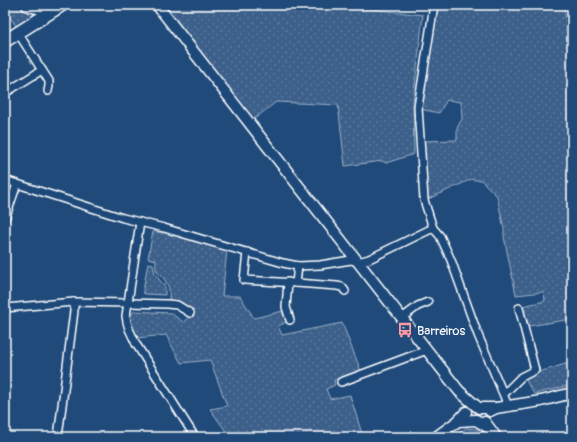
<svg xmlns="http://www.w3.org/2000/svg" width="577" height="442" viewBox="0 0 577 442" font-family="Pangolin,sans-serif">
	<style>
		.grass { fill: url(#grass-dots); stroke: #9eb0c5 }
		.lines { fill: none; stroke-linecap: round; stroke-linejoin: round }
		.street-casing { stroke: #fff; stroke-width: 10 }
		.secondary-casing { stroke: #fff; stroke-width: 13 }
		.primary-casing { stroke: #fff; stroke-width: 15 }
		.street { stroke: #1f4a7a; stroke-width: 7 }
		.secondary { stroke: #1f4a7a; stroke-width: 10 }
		.primary { stroke: #1f4a7a; stroke-width: 12 }
		.labels { text-anchor: middle; stroke-width: 4; stroke-linejoin: round; paint-order: stroke }
		.poi-label { font-size: 13px; fill: #fff; stroke: #1f4a7a; text-anchor: start }
	</style>
	<defs>
		<pattern id="grass-dots" width="8" height="8" patternUnits="userSpaceOnUse"><rect width="8" height="8" fill="#3c618b"/><path d="M2 2h.1M6 6h.1" fill="none" stroke="#59799c" stroke-width="1.8" stroke-linecap="round"/></pattern>
	</defs>
	<rect width="100%" height="100%" fill="#1f4a7a"/>
	<filter id="ink" filterUnits="userSpaceOnUse"><feTurbulence type="fractalNoise" baseFrequency=".025" numOctaves="2"/><feDisplacementMap in="SourceGraphic" scale="8" xChannelSelector="R" yChannelSelector="G"/><feConvolveMatrix kernelMatrix="1 2 1 2 8 2 1 2 1" color-interpolation-filters="sRGB"/></filter>
	<g filter="url(#ink)">
		<g class="grass">
			<path d="M5,5H55L5,37V33L16,26L5,10Z"/>
			<path d="M162,5H337L423,15L413,102L414,154L386,163L382,161L345,166L338,105L276,102L253,120Z"/>
			<path d="M436,5H564L567,32H572V319L529,326L522,306L545,301L544,292L516,295L504,237V229L497,196L481,180H474L472,179L426,200L422,141L457,140V128L462,119L461,102L447,100L439,113L420,109Z"/>
			<path d="M153,231L162,233L172,231L227,250L222,296H240L254,318L283,311L287,322L278,326L282,335L342,323L361,371L334,380L335,385L326,389L330,399L350,395L363,437H230L210,409L227,406L210,360L181,363L166,335L137,338L132,326L130,317L134,311L171,313L183,322L190,316L169,301C169,296 170,288 167,284C162,273 154,276 156,260L148,258Z"/>
			<path d="M148,263L153,264L155,274L165,287V295L146,294L143,293V290Z"/>
			<path d="M572,362V385L534,394L529,386L525,378L539,372Z"/>
			<path d="M466,428L484,430L486,431L476,437H454Z"/>
		</g>
		<g class="lines">
			<g class="street-casing">
				<g id="street">
					<path d="M18,33L49,81V86L48,91"/>
					<path d="M5,93L42,70"/>
					<path d="M5,180L123,218L164,228L283,263L298,266L320,265L351,260L358,262L369,259L433,228L440,236L451,260L478,335L502,391L508,406"/>
					<path d="M5,219L17,184"/>
					<path d="M140,222L126,316L127,322L129,329L136,344L195,437"/>
					<path d="M433,228L424,200L418,107L434,5"/>
					<path d="M247,252L244,280L296,283L298,266"/>
					<path d="M288,282L286,307L290,320"/>
					<path d="M296,283L337,286L342,287L345,291"/>
					<path d="M5,308L74,302L128,303L167,304L177,305L190,313"/>
					<path d="M402,318L418,306L428,302"/>
					<path d="M341,382L427,350"/>
					<path d="M502,391L506,392L521,377L535,370L519,308"/>
					<path d="M58,437L74,311V302"/>
				</g>
			</g>
			<g class="secondary-casing">
				<g id="secondary">
					<path d="M157,5L459,391L475,405L479,408H496"/>
					<path d="M490,411L496,408L541,401L572,393"/>
					<path d="M458,421L476,420L489,428"/>
					<path d="M485,422L496,437"/>
					<path d="M436,437L458,421L466,412"/>
				</g>
			</g>
			<g class="primary-casing">
				<g id="primary">
					<path d="M28,5L41,8L56,5"/>
					<path d="M5,41L62,5"/>
				</g>
			</g>
			<use href="#street" class="street"/>
			<use href="#secondary" class="secondary"/>
			<use href="#primary" class="primary"/>
		</g>
	</g>
	<defs>
		<g id="bus-bare" transform="scale(1.2)"><path d="M-5-6H5V4H4V6H2V4H-2V6H-4V4H-5ZM-3.5-4V0h7V-4ZM-3.5 1.2v1.5H-2V1.2ZM2 1.2v1.5H3.5V1.2Z" fill="#ff9aa2" stroke="#1f4a7a" stroke-width="2.5" paint-order="stroke"/></g>
	</defs>
	<g fill-rule="evenodd">
		<use href="#bus-bare" x="405" y="330"/>
	</g>
	<g class="labels">
		<g class="poi-label">
			<text x="417" y="335">Barreiros</text>
		</g>
	</g>
	<rect width="577" height="442" fill="none" stroke="#1f4a7a" stroke-width="20"/>
	<rect x="10" y="10" width="557" height="422" fill="none" stroke="#fff" stroke-width="1.5" filter="url(#ink)"/>
</svg>
